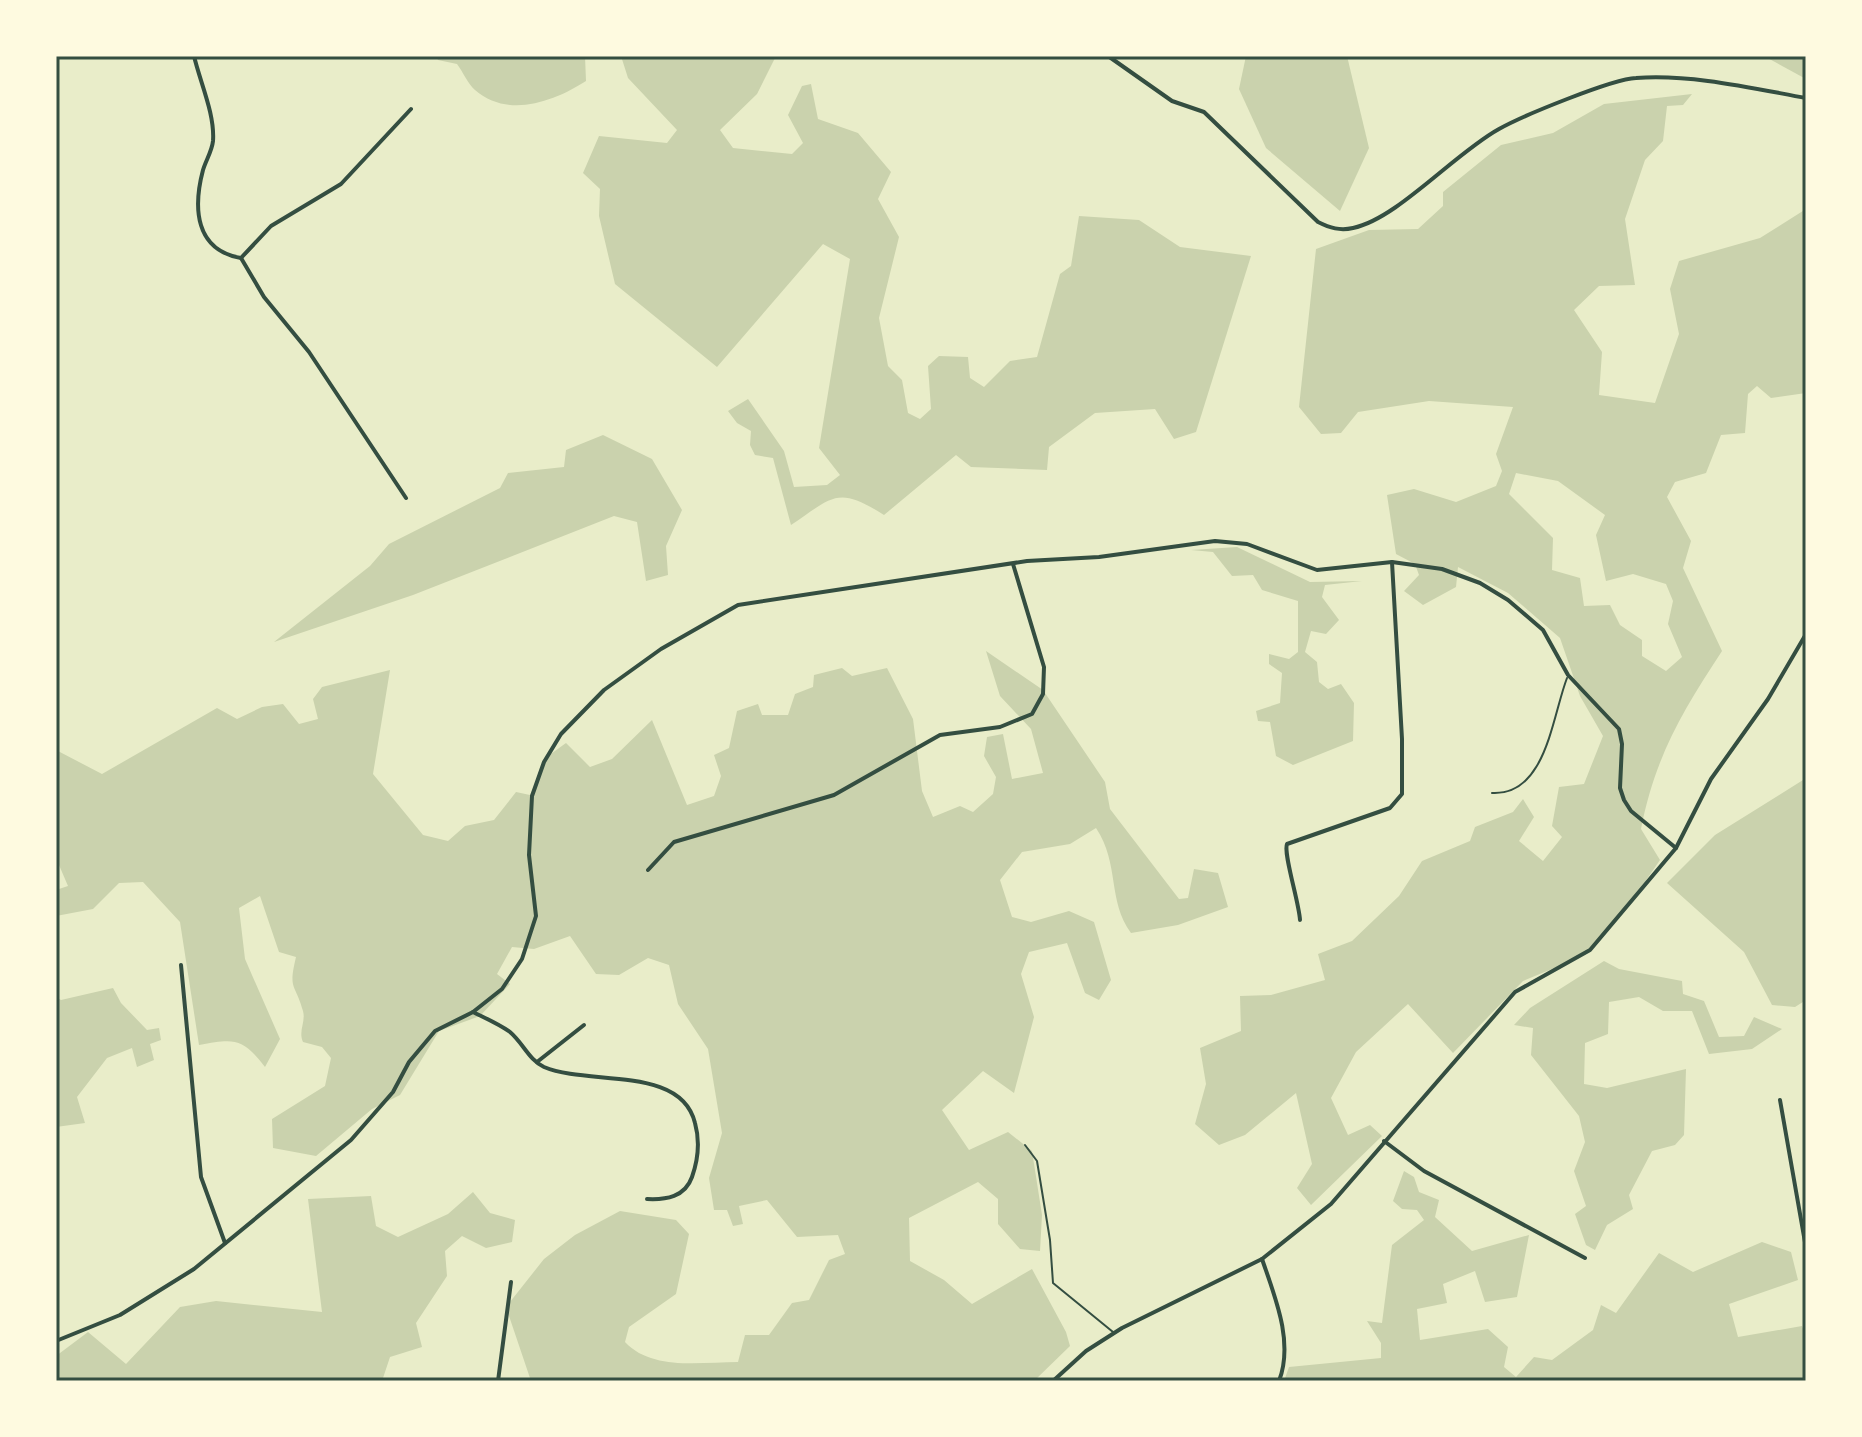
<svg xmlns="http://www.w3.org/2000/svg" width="1862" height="1437" viewBox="0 0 1862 1437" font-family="'IBM Plex Sans',sans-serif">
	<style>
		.green { fill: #cad2ad; fill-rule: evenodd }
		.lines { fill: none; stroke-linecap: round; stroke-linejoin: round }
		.service { stroke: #344e41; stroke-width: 2 }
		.minor { stroke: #344e41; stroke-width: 4 }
		.neatline { fill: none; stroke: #344e41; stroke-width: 3 }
	</style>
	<rect width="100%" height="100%" fill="#e9edc9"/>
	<g class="green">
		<path d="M436,56H585L586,81C555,101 508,119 475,90C468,84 463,72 457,64L438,60Z"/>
		<path d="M621,56H784L775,58L757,94L720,130L733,148L792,154L803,143L788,115L802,86L811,84L818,119L858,133L891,172L878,199L899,237L879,318L888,366L902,380L908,413L920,419L931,409L928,366L939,356L968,357L970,378L984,387L1010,361L1037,357L1060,274L1071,266L1079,216L1139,220L1180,247L1251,256L1196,432L1174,439L1155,409L1095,413L1049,447L1047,470L971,467L956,455L884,515C837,485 833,497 791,525L773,458L755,455L750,445L751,431L737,423L728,411L748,399L784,451L794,487L827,485L840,475L819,448L850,259L823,244L717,367L615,284L599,216L600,189L583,173L599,136L667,143L677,130L628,78Z"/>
		<path d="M1246,56H1347L1369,148L1340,211L1266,148L1239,89Z"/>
		<path d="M1764,56H1806V79Z"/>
		<path d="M1692,94L1683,105L1667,106L1663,141L1645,160L1625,219L1635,285L1599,286L1574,310L1602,352L1599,395L1655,403L1679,334L1670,289L1679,261L1760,238L1806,209V393L1771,398L1757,386L1748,394L1745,433L1721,435L1706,473L1675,482L1667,497L1691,541L1683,568L1722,651C1682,712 1655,757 1641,829L1660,860L1629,905L1581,957L1523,981L1453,1053L1408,1004L1356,1052L1331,1098L1348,1135L1370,1125L1382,1136L1311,1205L1297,1188L1312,1164L1296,1093L1245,1135L1219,1145L1195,1124L1206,1084L1200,1048L1241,1031L1240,996L1271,995L1325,980L1318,954L1352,941L1399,896L1422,861L1470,841L1475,827L1513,812L1523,799L1534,817L1519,841L1543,861L1562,837L1552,826L1559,787L1584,784L1603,736L1580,696L1560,638L1508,593L1458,567L1456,587L1423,605L1404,591L1419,575L1415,564L1396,554L1387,495L1414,489L1456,502L1496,486L1502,471L1496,454L1513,407L1429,401L1358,412L1341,433L1321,434L1299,407L1316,249L1369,230L1418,229L1443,206V192L1501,145L1553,133L1604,104ZM1516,473L1558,481L1605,515L1596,535L1606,581L1633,574L1666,584L1673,601L1668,624L1682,657L1666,671L1642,656V640L1620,625L1610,605L1584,606L1580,578L1552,570L1553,538L1509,494Z"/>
		<path d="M603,435L652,459L682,510L666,546L668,575L646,581L637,522L614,516L413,595L274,642L370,566L389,544L500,488L508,473L564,467L566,450Z"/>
		<path d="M1237,547L1310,582L1362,581L1325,585L1322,597L1339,620L1326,634L1311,631L1305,652L1317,662L1319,682L1328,689L1341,684L1354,703L1353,741L1293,765L1276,756L1270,722L1258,721L1256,711L1280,703L1282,673L1269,664V654L1289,659L1298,652V601L1262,590L1253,575L1232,576L1213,552L1191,550Z"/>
		<path d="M986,651L1043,690L1105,782L1110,809L1179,899L1188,898L1194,869L1218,873L1228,907L1178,925L1131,933C1107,900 1120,864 1096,828L1070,844L1022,852L1000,880L1012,917L1031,922L1069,911L1094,922L1111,980L1099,1000L1085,993L1067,943L1029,952L1021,974L1034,1017L1014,1093L983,1071L942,1110L969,1150L1008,1132L1032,1151L1042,1215L1040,1251L1020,1249L998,1224V1199L978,1182L909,1218L910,1261L944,1280L972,1304L1032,1269L1066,1332L1070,1346L1034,1381H531L506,1307L544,1259L575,1235L620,1211L676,1220L689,1234L676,1294L629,1327L625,1342C652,1371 701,1362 738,1362L745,1335H769L792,1303L809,1300L829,1260L845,1254L838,1235L797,1237L767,1200L739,1206L743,1224L733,1226L727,1210H714L709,1178L722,1133L708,1049L678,1004L669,965L648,958L619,975L596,974L570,936L534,949L512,947L497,974L510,984L480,1016L439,1031L400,1095L372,1109L316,1156L273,1148L272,1119L325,1086L331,1058L322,1047L303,1042C298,1031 306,1022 303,1011C295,982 288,991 296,957L279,952L260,896L239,908L245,959L280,1039L265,1067C242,1037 234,1039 199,1045L180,922L143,882L119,883L93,909L56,916V890L68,886L56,858V750L102,774L217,708L237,719L262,707L283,704L299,724L318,719L313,699L322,687L390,670L373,774L423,835L448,841L465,826L494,820L516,792L530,795L548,756L566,743L590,767L612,759L652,720L687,805L714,796L721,776L714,755L729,748L737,711L758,704L762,715H788L795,694L813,687L814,675L842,668L852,676L887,668L913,719L922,791L933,817L960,806L973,812L993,794L996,777L984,756L987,737L1003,734L1012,779L1043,773L1031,729L1000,696Z"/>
		<path d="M1803,780H1806V1000L1795,1007L1772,1005L1744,952L1667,883L1715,835Z"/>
		<path d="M1604,961L1619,969L1682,981L1683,994L1704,1001L1719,1037L1744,1036L1754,1017L1782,1029L1752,1049L1709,1054L1692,1011H1663L1639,997L1609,1002L1608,1034L1585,1043L1584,1084L1607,1088L1686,1069L1684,1135L1675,1145L1652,1151L1629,1195L1633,1209L1607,1225L1595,1250L1586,1245L1575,1214L1586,1206L1574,1171L1585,1142L1579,1116L1531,1055L1533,1028L1514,1025L1530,1008Z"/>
		<path d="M113,988L121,1003L147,1030L159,1028L161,1040L150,1044L154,1060L137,1067L132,1048L107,1058L77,1097L85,1123L56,1127V997L61,1000Z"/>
		<path d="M1404,1171L1414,1177L1419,1192L1439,1200L1435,1217L1472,1251L1529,1235L1517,1297L1485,1302L1475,1271L1443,1284L1447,1303L1417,1309L1420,1340L1488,1329L1508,1347L1504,1367L1516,1377L1534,1357L1552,1360L1593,1330L1601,1305L1616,1313L1659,1253L1693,1272L1762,1242L1791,1252L1798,1280L1729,1304L1738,1337L1802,1326L1806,1336V1381H1284L1289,1367L1381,1358V1343L1367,1321L1382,1323L1392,1245L1424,1220L1417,1210L1402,1209L1393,1201Z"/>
		<path d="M473,1192L490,1213L515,1220L512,1242L486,1248L462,1236L445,1251L447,1276L416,1323L422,1347L390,1357L382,1381H56V1356L88,1332L126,1364L180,1307L216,1301L322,1312L308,1199L371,1196L376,1226L398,1237L448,1214Z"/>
	</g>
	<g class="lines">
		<g class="service">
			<path d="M1492,793C1546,796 1552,717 1567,678"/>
			<path d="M1025,1145L1037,1161L1050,1240L1053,1283L1113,1332"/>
		</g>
		<g class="minor">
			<path d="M194,56C200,82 215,114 213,141C212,151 206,160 203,170C193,208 195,250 241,258L264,297L309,352L406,498"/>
			<path d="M1108,56L1172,101L1204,112L1318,222C1330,228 1340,231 1353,228C1397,219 1455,153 1499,129C1522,116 1612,79 1636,78C1692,74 1751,88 1806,98"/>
			<path d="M241,258L271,226L341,184L411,109"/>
			<path d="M648,870L674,842L834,795L940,735L1000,727L1032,714L1043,694L1044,667L1013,564"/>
			<path d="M1300,920C1299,902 1283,853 1287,844L1390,808L1402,794V739L1392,562"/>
			<path d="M181,965L201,1177L225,1243"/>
			<path d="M473,1012C485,1018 499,1024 510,1032C523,1043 529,1060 544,1067C588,1086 681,1065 695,1123C700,1141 698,1160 692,1177C685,1197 666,1200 647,1199"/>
			<path d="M537,1062L584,1025"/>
			<path d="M1780,1100L1806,1248"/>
			<path d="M1384,1141L1424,1171L1585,1258"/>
			<path d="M1262,1259C1275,1297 1294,1342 1279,1381"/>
			<path d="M56,1341L120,1315L194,1269L351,1140L393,1092L409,1062L435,1031L473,1012L502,989L522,959L536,916L529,855L532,796L544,762L561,734L604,690L661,649L738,605L1027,561L1099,557L1215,541L1247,544L1317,570L1392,562L1442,569L1480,583L1508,600L1543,630L1568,675L1619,729L1622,744L1620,788L1624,800L1631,811L1676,848"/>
			<path d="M498,1381L511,1282"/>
			<path d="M1053,1381L1086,1351L1122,1328L1262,1259L1331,1204L1515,992L1590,950L1676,848L1711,779L1768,699L1806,634"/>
		</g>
	</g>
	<rect width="1862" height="1437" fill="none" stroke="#fefae0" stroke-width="116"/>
	<rect x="58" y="58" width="1746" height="1321" class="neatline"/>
</svg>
